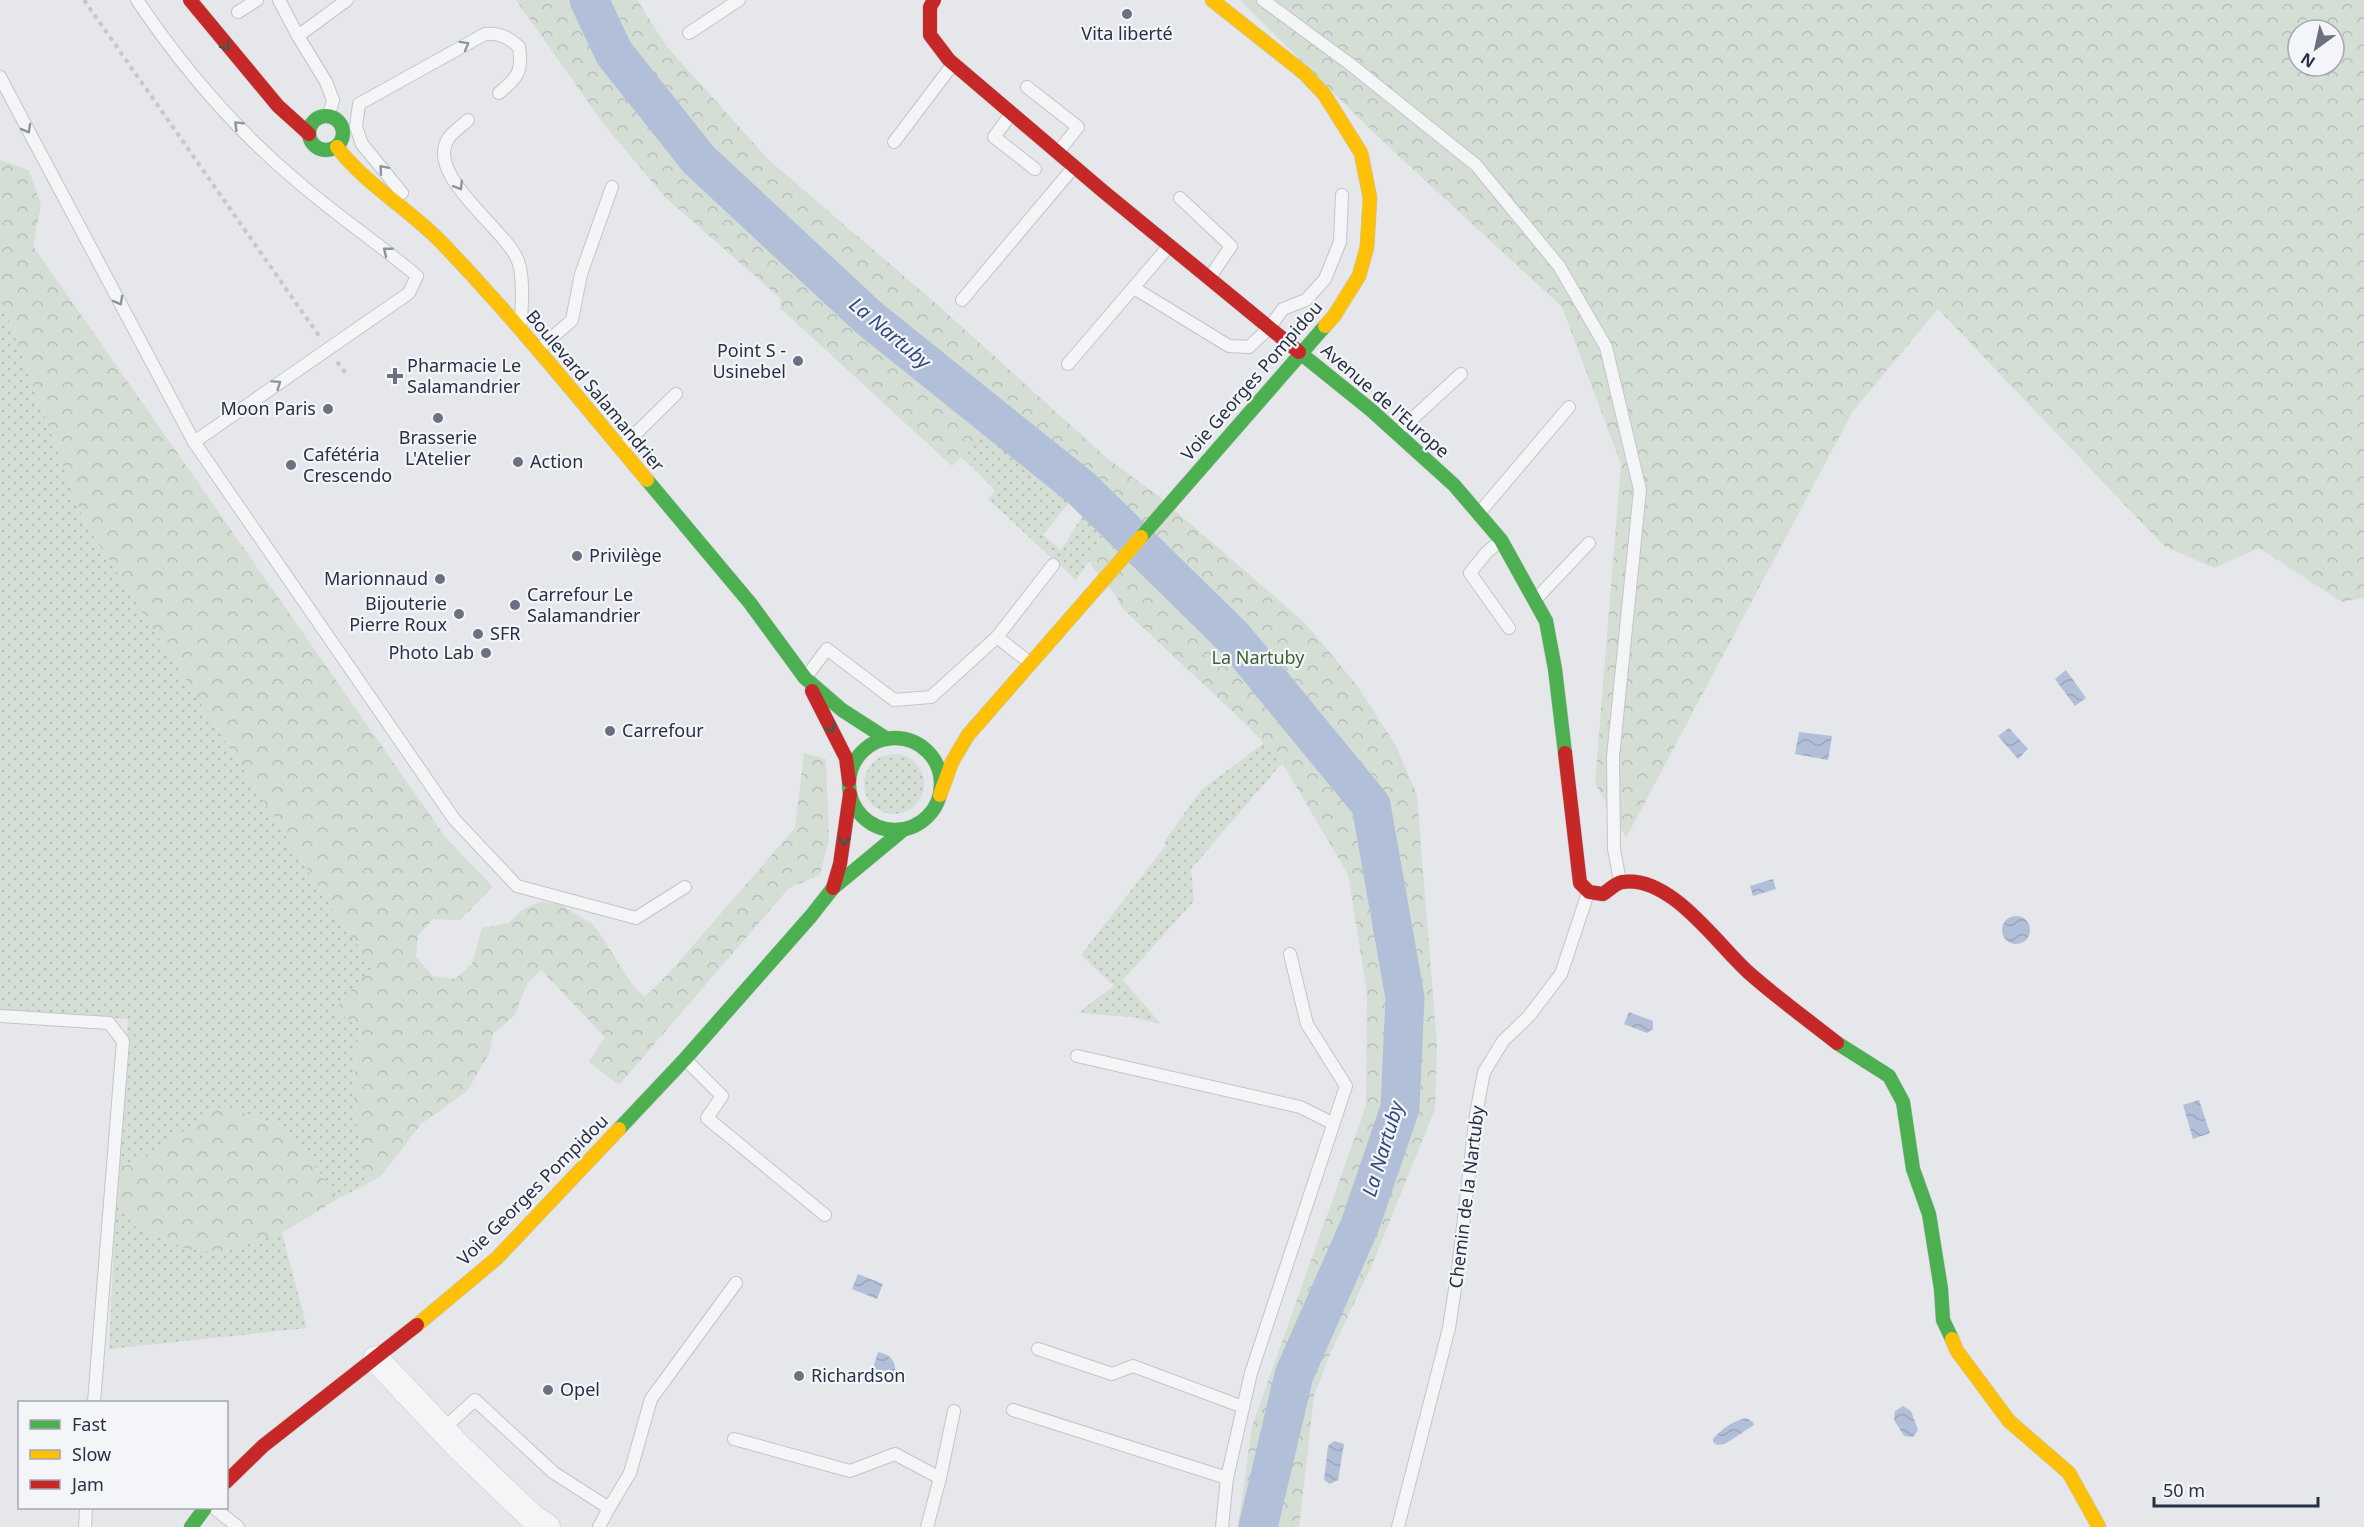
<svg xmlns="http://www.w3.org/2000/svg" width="2364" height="1527" viewBox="0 0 2364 1527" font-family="'Noto Sans',sans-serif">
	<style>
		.grass { fill: url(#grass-dots) }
		.forest { fill: url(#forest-crowns); fill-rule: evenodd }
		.water { fill: url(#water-waves) }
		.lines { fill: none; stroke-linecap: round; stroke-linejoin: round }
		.river { stroke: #b1c0d8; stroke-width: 39 }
		.lane-casing { stroke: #c3c5c8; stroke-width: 14 }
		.street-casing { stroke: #c3c5c8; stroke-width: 27 }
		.fast-casing { stroke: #c3c5c8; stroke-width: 15 }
		.slow-casing { stroke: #c3c5c8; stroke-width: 15 }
		.jam-casing { stroke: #c3c5c8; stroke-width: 15 }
		.path { stroke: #c6c8cd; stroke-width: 4; stroke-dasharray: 4.5 4.5; stroke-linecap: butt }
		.lane { stroke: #f4f5f7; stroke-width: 12 }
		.street { stroke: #f4f5f7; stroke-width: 26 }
		.fast { stroke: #4caf50; stroke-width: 14 }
		.slow { stroke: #ffc107; stroke-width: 14 }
		.jam { stroke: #c62828; stroke-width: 14 }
		.oneway { stroke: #8e939f }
		.oneway2 { stroke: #355d4a }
		.poi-dot { fill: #6b7180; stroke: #f3f5f9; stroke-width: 2 }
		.labels { text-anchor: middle; stroke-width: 4.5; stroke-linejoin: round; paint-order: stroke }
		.poi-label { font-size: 18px; fill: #293147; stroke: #f3f5f9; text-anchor: start }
		.street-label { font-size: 18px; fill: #293147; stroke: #f3f5f9 }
		.park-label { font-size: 18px; fill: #3a6434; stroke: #f3f5f9 }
		.water-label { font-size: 20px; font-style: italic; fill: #2e4c7f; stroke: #f3f5f9 }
	</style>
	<defs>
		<pattern id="grass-dots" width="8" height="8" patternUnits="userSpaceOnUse" patternTransform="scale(1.5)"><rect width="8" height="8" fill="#d4ded5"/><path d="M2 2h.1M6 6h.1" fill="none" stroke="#b6bfb8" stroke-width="1.8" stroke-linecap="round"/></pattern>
		<pattern id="forest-crowns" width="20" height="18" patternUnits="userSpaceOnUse" patternTransform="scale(1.5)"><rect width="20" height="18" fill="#d4ded5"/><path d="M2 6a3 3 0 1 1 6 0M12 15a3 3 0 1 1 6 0" fill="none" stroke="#b6bfb8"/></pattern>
		<pattern id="water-waves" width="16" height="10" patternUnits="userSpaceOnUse" patternTransform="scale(1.5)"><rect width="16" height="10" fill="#b1c0d8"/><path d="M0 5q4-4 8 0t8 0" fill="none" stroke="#98a5bb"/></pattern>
	</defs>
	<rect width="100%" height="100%" fill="#e5e7ea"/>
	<g class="grass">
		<path d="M0,297L84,521L334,911L373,967L336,1009L359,1028L353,1090L365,1185L339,1198L286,1129L161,1146L116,1171L128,1019L0,1011Z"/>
		<path d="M994,423L1075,495L1043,535L1061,550L1089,506L1106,529L1089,561L1076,580L988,499L995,490L961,456Z"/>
		<path d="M1264,743L1282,763L1191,869L1194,901L1123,980L1161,1024L1133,1017L1078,1013L1114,986L1081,955L1166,845L1164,842L1201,790Z"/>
		<circle cx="894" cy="784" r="30"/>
		<path d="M116,1200L137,1228L218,1253L282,1233L307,1328L109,1349Z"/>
	</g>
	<g class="forest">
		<path d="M516,0H637L667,47L769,160L940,307L1108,459L1156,494L1304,622L1356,684L1395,744L1417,795L1437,1045L1435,1109L1372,1265L1330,1354L1314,1396L1299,1527H1238L1252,1426L1366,1106L1367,993L1348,874L1282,763L1251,729L1122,608C1115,589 1098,579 1089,561L1106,529L1089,506L994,424L952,466L780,308L781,299L665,197L605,126Z"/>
		<path d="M1240,0H2364V598L2342,602L2259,548L2214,568L2164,546L1938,309L1853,411L1626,838L1595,783L1621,464L1562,307L1375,134ZM2298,30H2334V66H2298Z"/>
		<path d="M0,160L29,170L41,205L33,246L446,838L493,887L460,920L433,919L418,936L416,957L433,976L455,979L472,964L482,928L508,923L522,910L540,902L559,904L594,925L634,987L645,997L670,972L795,828L804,753L826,759L829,839L820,875L789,888L619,1085L589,1062L605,1037L541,970L528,982L514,1016L493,1034L489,1054L467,1091L421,1124L382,1175L365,1185L353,1090L359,1028L335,1009L372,967L334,911L84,521L0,297Z"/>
		<path d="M223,1105L286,1129L339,1198L282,1233L218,1253L184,1248L137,1228L116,1200V1171L161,1146Z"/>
	</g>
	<g class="water">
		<path d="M2066,670L2086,698L2075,706L2055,679Z"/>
		<path d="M2009,728L2028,749L2018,759L1998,736Z"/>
		<path d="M1799,732L1832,736L1828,760L1795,754Z"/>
		<path d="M1773,879L1776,889L1753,896L1750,886Z"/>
		<circle cx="2016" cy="930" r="14"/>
		<path d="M1629,1012L1653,1021V1029L1647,1033L1624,1024Z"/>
		<path d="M2199,1100L2210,1133L2193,1139L2183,1105Z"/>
		<path d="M858,1274L883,1284L877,1299L852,1289Z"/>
		<path d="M878,1352C894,1356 895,1362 896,1377L873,1368Z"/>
		<path d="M1903,1406L1911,1411L1918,1430L1913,1437L1904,1436L1894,1420L1895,1411Z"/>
		<path d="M1746,1418L1753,1422L1754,1425L1725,1444L1717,1445L1713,1442V1439C1723,1428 1731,1422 1746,1418Z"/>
		<path d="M1334,1441L1344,1444L1338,1480L1330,1484L1324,1480L1328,1446Z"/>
	</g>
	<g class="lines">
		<path class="river" d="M589,0L614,53L699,160L869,318L1081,488L1234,638L1371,805L1405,998L1400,1108L1360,1225L1294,1375L1258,1527"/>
		<g class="lane-casing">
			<g id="lane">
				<path d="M137,0C182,67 236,130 298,182C336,215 378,243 417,276L409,293L194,442"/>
				<path d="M279,0L298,36L326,82L333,100L329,115"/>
				<path d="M1263,0L1350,64L1476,165L1559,266L1606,347L1640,490L1613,757L1614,849L1620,881"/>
				<path d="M238,12L257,0"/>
				<path d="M689,33L739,0"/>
				<path d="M298,36L347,0"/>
				<path d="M0,77L194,442L454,819L517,886L636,918L685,887"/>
				<path d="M1027,87L1078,127L1059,151"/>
				<path d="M1011,114L994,137L1035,169"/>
				<path d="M468,120C462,126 452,132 448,139C425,176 507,230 518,261C524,276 522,305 521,321"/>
				<path d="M894,142L953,64"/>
				<path d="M402,193L362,144L356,127L359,104L485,34C500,33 508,37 519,47C523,72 517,78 499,93"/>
				<path d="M1180,198L1231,246L1210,277"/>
				<path d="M1134,288L1229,346L1249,347L1269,328L1283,309L1306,300L1325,279L1340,242L1342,195"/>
				<path d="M962,300L1073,168"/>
				<path d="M539,349L572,320L581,274L612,187"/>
				<path d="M1068,364L1169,246"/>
				<path d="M1398,432L1461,374"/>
				<path d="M621,448L676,394"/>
				<path d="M1480,512L1569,407"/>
				<path d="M1500,541L1486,553L1470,573L1509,628"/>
				<path d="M1536,599L1589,543"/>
				<path d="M1030,663L997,637L1053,565"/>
				<path d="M806,677L827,649L894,700L931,697L997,637"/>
				<path d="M0,1016L109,1023L123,1041L94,1402"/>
				<path d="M1077,1056L1300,1107L1332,1123"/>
				<path d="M686,1060L722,1096L707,1118L825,1215"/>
				<path d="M1038,1349L1112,1374L1133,1366L1243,1407"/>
				<path d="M1013,1410L1227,1478"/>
				<path d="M443,1429L475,1400L554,1473L609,1508L599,1527"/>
				<path d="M734,1439L850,1471L895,1454L940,1478"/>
				<path d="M214,1508L238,1527"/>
				<path d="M609,1508L630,1473L651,1399L736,1283"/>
				<path d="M85,1527L86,1508"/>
				<path d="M927,1527L940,1478L954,1411"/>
				<path d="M1222,1527L1227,1478L1251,1373L1346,1086L1307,1024L1290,954"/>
				<path d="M1398,1527L1449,1328L1458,1269L1476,1114L1484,1072L1503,1041L1529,1016L1561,974L1588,893"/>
			</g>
		</g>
		<g class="street-casing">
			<path id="street" d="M376,1359L458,1446L532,1517L547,1527"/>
		</g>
		<g class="fast-casing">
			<g id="fast">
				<circle cx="326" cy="133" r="17"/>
				<path d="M1299,352L1371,410L1454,485L1501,540L1546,621L1555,669L1565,753"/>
				<path d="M647,480L750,603L805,678L842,710L887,739"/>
				<path d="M1141,537L1325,326"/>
				<circle cx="895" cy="784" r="46"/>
				<path d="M1837,1043L1889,1076L1903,1102L1913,1169L1929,1214L1941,1289L1943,1320L1952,1339"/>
				<path d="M619,1129L685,1059L811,916L833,888L903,830"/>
				<path d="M191,1527L205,1508"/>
			</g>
		</g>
		<g class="slow-casing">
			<g id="slow">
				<path d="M1212,0L1304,73L1324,94L1361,153L1370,198L1367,247L1359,276L1334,316L1325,326"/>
				<path d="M337,147C366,185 408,208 441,242C514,318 580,400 647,480"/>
				<path d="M940,795L952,762L968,735L1141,537"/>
				<path d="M417,1325L497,1258L619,1129"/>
				<path d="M1952,1339L1957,1351L2009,1421L2069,1473L2099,1527"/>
			</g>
		</g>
		<g class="jam-casing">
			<g id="jam">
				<path d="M190,0L278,106L309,134"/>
				<path d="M934,0L930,7V35L949,60L1104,192L1299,352"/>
				<path d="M812,691L846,758L849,781"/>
				<path d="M1565,753L1580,883L1589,892L1603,894C1609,890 1616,883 1622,882C1670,874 1717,944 1748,972C1776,997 1808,1020 1837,1043"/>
				<path d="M833,888L840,864L850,794"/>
				<path d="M226,1482L263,1446L417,1325"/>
			</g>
		</g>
		<g class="path">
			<path d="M84,0L319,336"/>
			<path d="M337,362L347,375"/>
		</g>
		<use href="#lane" class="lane"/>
		<use href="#street" class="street"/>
		<use href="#fast" class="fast"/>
		<use href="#slow" class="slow"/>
		<use href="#jam" class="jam"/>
	</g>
	<defs><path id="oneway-chevron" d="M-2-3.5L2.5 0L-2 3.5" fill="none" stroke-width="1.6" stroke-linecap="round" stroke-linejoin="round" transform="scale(1.5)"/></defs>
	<g class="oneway">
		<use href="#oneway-chevron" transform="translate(465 45) rotate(-29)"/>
		<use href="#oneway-chevron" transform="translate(238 125) rotate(-135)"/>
		<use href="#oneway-chevron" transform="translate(27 129) rotate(61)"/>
		<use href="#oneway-chevron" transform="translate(383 169) rotate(-131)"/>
		<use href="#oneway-chevron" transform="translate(459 186) rotate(58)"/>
		<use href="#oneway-chevron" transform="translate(387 251) rotate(-141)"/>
		<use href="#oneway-chevron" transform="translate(119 301) rotate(61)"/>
		<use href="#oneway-chevron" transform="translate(277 384) rotate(-35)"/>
	</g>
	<g class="oneway2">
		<use href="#oneway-chevron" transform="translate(226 46) rotate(52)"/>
		<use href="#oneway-chevron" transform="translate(831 728) rotate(62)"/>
		<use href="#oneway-chevron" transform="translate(844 841) rotate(99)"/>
	</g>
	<g class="poi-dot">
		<circle cx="1127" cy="14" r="6"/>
		<circle cx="798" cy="361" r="6"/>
		<path d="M392 367h6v6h6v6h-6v6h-6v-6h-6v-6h6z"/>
		<circle cx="328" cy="409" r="6"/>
		<circle cx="438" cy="418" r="6"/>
		<circle cx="518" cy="462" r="6"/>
		<circle cx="291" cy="465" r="6"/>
		<circle cx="577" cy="556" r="6"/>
		<circle cx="440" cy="579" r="6"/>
		<circle cx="515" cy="605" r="6"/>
		<circle cx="459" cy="614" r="6"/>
		<circle cx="478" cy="634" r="6"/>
		<circle cx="486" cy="653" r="6"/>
		<circle cx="610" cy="731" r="6"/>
		<circle cx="799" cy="1376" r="6"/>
		<circle cx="548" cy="1390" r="6"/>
	</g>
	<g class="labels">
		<g class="poi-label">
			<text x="1127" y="40" text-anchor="middle">Vita liberté</text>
			<text x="786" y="357" text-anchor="end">Point S -<tspan x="786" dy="21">Usinebel</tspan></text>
			<text x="407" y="372">Pharmacie Le<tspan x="407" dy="21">Salamandrier</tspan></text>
			<text x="316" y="415" text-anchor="end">Moon Paris</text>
			<text x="438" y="444" text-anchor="middle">Brasserie<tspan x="438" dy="21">L'Atelier</tspan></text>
			<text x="303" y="461">Cafétéria<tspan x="303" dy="21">Crescendo</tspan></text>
			<text x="530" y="468">Action</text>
			<text x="589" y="562">Privilège</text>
			<text x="428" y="585" text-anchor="end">Marionnaud</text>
			<text x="527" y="601">Carrefour Le<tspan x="527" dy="21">Salamandrier</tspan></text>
			<text x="447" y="610" text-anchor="end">Bijouterie<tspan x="447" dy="21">Pierre Roux</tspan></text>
			<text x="490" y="640">SFR</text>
			<text x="474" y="659" text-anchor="end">Photo Lab</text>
			<text x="622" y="737">Carrefour</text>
			<text x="811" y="1382">Richardson</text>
			<text x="560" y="1396">Opel</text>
		</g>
		<g class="street-label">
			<text transform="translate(1252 381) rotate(-49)" y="6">Voie Georges Pompidou</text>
			<text transform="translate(595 391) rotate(50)" y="6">Boulevard Salamandrier</text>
			<text transform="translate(1385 401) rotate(41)" y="6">Avenue de l'Europe</text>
			<text transform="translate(533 1190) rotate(-45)" y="6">Voie Georges Pompidou</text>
			<text transform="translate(1467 1197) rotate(-83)" y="6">Chemin de la Nartuby</text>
		</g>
		<g class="park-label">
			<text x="1258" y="664">La Nartuby</text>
		</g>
		<g class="water-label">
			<text transform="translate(890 333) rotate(40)" y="7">La Nartuby</text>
			<text transform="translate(1383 1149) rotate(-73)" y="7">La Nartuby</text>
		</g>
	</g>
	<rect x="18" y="1401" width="210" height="108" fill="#f3f5f9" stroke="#a2a7b2" stroke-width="1.5"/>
	<rect x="30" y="1420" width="30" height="9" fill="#4caf50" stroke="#a2a7b2" stroke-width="1.5"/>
	<text x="72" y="1431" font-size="18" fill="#293147">Fast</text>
	<rect x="30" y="1450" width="30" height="9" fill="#ffc107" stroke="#a2a7b2" stroke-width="1.5"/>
	<text x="72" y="1461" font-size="18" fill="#293147">Slow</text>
	<rect x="30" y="1480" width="30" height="9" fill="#c62828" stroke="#a2a7b2" stroke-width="1.5"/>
	<text x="72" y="1491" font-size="18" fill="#293147">Jam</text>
	<g transform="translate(2316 48) rotate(213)"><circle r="28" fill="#f3f5f9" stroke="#a2a7b2" stroke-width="1.5"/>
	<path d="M0-4.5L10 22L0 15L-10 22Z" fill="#6b7180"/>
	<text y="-9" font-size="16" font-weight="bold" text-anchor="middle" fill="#293147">N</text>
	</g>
	<path d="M2154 1497v9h164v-9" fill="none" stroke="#293147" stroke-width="3"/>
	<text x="2163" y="1497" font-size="18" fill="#293147" stroke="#f3f5f9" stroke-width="4.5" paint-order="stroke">50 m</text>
</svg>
